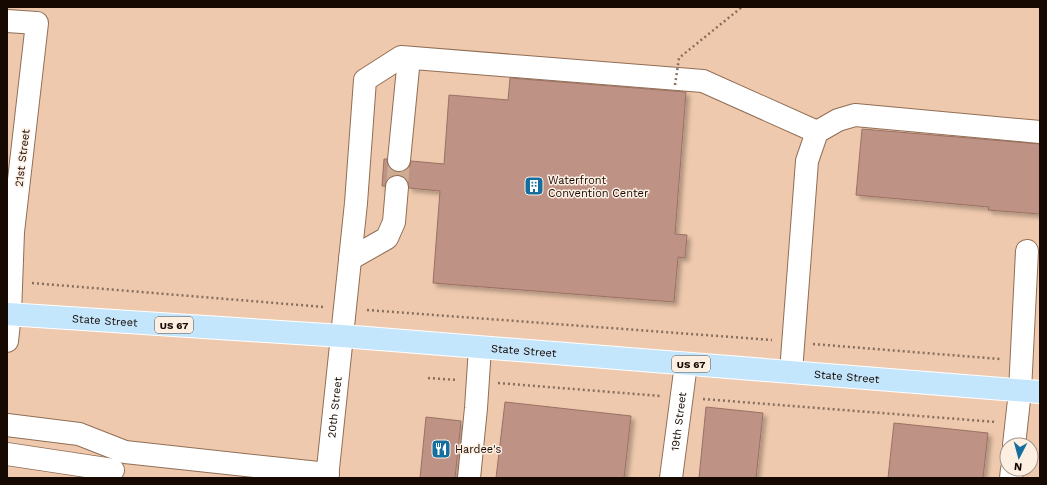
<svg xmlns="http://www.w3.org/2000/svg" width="1047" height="485" viewBox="0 0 1047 485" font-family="'Work Sans',sans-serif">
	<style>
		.building { fill: #be9285; stroke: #9b7164; filter: url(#shadow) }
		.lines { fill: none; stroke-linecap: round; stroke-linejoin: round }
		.minor-tunnel { stroke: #ceac93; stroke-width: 22; stroke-dasharray: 22 11; stroke-linecap: butt }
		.minor-casing { stroke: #906e55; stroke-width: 24 }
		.major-casing { stroke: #fff; stroke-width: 24 }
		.path { stroke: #886e5c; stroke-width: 2.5; stroke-dasharray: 2 3; stroke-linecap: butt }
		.minor { stroke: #fff; stroke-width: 22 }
		.major { stroke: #c4e6fd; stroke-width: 22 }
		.path-bridge { stroke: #886e5c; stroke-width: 2.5; stroke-dasharray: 2 3; stroke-linecap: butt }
		.labels { text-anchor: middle; stroke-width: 3; stroke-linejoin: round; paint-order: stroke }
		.shield { fill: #feefe3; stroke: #5b4e46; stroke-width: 1 }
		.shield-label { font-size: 10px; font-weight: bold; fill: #150902 }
		.street-label { font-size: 11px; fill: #150902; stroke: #feefe3 }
		.poi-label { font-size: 11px; fill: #150902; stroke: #feefe3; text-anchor: start }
	</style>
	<defs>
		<filter id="shadow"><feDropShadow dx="3.5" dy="3.5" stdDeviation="2" flood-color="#0004"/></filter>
	</defs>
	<rect width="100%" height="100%" fill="#efc9ad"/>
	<g class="building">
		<path d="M510,78L686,92L675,234L687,235L685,258L678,257L674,302L433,283L440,191L409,188L408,182L404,177L398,175L391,176L387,180L385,186H382L384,159H387L388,166L391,170L398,172L404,171L409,168L411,161L444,164L449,95L508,100Z"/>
		<path d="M862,129L1040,144V214L988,210L989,207L856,195Z"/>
		<path d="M505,402L631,416L624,478H496Z"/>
		<path d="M706,407L763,413L756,478H699Z"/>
		<path d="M426,417L461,421L455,478H420Z"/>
		<path d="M894,423L988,433L983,478H888Z"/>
	</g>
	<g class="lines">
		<path class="minor-tunnel" d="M397,187L399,160"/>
		<g class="minor-casing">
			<g id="minor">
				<path d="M7,21L37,23L13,232L10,314L7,341"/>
				<path d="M399,160L409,58"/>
				<path d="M350,259L387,238L394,222L397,187"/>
				<path d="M791,372L807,161L817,132L838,120L855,115L1040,132"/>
				<path d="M7,425L79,434L125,452L328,474"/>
				<path d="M1014,445L1020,391L1027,251"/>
				<path d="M7,454L113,470"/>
				<path id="s1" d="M327,478L356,203L365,80L401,57L703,81L817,132"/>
				<path d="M469,478L476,408L480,348"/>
				<path id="s2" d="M671,478L686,364"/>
				<path d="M1011,478L1012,469"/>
			</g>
		</g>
		<g class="major-casing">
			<g id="major">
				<path id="s3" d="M7,314L342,336L1040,392"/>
			</g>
		</g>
		<g class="path">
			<path d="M32,283L324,307"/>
			<path d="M367,310L772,340"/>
			<path d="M813,344L1000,359"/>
			<path d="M428,378L457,380"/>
			<path d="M498,383L661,396"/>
			<path d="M703,399L996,422"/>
		</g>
		<use href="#minor" class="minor"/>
		<use href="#major" class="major"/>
		<path class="path-bridge" d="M675,85L679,58L742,7"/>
	</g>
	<defs>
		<g id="building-square" transform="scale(1)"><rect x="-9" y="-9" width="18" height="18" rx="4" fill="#146f9e" stroke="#feefe3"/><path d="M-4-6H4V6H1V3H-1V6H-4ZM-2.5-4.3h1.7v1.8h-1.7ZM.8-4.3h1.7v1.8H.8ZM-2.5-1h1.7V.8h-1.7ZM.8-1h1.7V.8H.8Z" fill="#fff"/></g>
		<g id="restaurant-square" transform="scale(1)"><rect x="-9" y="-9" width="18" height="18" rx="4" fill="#146f9e" stroke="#feefe3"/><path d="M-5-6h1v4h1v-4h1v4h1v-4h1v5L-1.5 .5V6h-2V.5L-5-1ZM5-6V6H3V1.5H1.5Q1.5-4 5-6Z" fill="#fff"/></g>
	</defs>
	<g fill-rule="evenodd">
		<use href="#building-square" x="534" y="186"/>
		<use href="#restaurant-square" x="441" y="449"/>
	</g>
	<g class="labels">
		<g class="shield">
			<rect x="155" y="317" width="38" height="16" rx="3"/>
			<rect x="672" y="356" width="38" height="16" rx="3"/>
		</g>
		<g class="shield-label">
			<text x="174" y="329">US 67</text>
			<text x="691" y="368">US 67</text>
		</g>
		<g class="street-label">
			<text transform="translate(22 158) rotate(-83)" y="4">21st Street</text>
			<text dy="4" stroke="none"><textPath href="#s3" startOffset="98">State Street</textPath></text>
			<text dy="4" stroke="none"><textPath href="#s3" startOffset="518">State Street</textPath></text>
			<text dy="4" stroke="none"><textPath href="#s3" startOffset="842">State Street</textPath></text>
			<text dy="4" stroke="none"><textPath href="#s1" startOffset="71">20th Street</textPath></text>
			<text dy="4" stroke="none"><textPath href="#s2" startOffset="57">19th Street</textPath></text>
		</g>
		<g class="poi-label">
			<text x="548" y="184">Waterfront<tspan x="548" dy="13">Convention Center</tspan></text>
			<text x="455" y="453">Hardee's</text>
		</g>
	</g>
	<rect width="1047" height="485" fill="none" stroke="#150902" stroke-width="16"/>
	<g transform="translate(1019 457) rotate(186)"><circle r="19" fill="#feefe3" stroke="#a19389"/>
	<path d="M0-3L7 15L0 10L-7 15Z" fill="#146f9e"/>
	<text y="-6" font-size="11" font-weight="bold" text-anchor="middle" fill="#150902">N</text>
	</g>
</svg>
